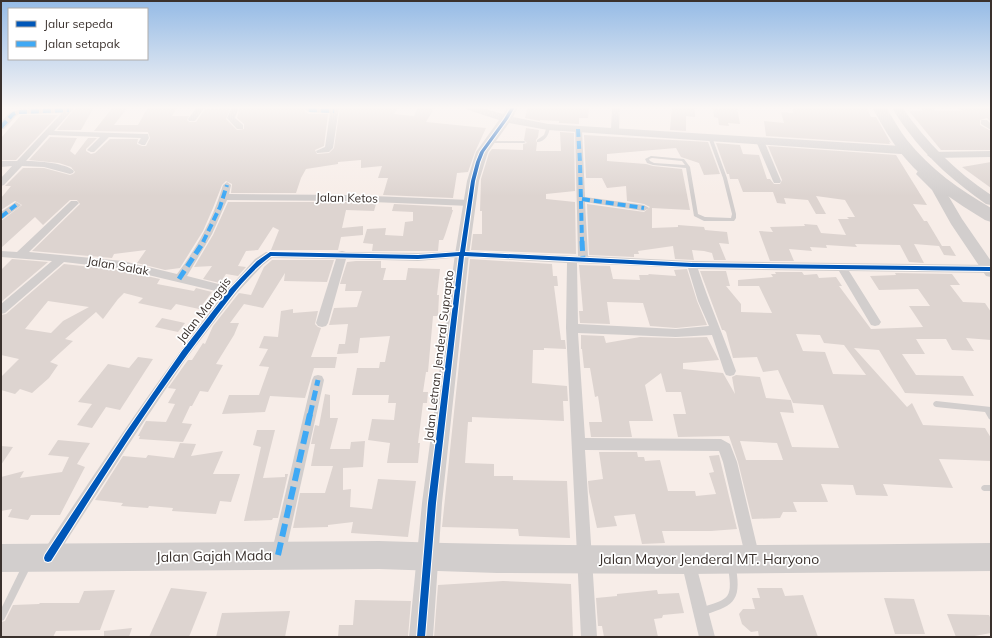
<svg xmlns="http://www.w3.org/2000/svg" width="992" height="638" viewBox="0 0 992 638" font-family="Mulish,sans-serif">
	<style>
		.building { fill: #ddd4d0; fill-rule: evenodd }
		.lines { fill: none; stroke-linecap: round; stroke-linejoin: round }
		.lane { fill: #d2cecd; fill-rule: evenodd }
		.street { fill: #d2cecd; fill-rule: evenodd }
		.secondary { fill: #d2cecd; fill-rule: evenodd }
		.highway { fill: #d2cecd; fill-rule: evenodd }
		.quiet-far2 { stroke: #3fa9f5; stroke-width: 4; stroke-dasharray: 8 4; stroke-linecap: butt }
		.quiet-far1 { stroke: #3fa9f5; stroke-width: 5; stroke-dasharray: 10 5; stroke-linecap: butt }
		.quiet { stroke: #3fa9f5; stroke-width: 6; stroke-dasharray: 13 6; stroke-linecap: butt }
		.cycleway-casing { stroke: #fff; stroke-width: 2 }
		.cycleway { fill: #0057b8; fill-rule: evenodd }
		.labels { text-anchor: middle; stroke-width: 3.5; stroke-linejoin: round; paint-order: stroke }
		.street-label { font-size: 12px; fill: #3a312d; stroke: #fff }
		.near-street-label { font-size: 14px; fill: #3a312d; stroke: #fff }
	</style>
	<rect width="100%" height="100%" fill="#f7ede8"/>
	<g class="building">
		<path d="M76,107H94L81,130H57Z"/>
		<path d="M113,107H128L114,125H138L148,107H177L172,116H189L187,120L189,122H196L205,109H220L221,107H231L226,119L237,130L244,129V124L237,118L240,107H309L304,111L309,114H328L324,146L315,150L317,154L329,153L334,148L340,107H399L394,114L414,116L418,107H435L426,122L486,128L475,152L468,172L457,173L453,198L383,195L388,178H378L382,166L361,168V160L338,162V164L306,169L301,178L296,193H231L232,184L226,181L222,185L213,208L203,231L180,268L165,270L137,263L146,250L114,254L112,258L32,251L80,204L77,200H70L43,225L35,217L1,248V221L22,205L15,201L1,210V198L11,186H5L23,168H44L70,175L73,174L75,172L71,167L59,163L29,160L50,137L77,138L70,151L75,155L88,138H97L86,149V151L91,154L95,153L110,139H138L137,144L142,146H146L150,138L148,132L94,131Z"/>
		<path d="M528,107H589L588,118H579V124L559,123V121L540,120V121L525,118Z"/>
		<path d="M672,107H695V117L686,116V131L670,130Z"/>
		<path d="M719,107H737L740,124L728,123L729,126L719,125L718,118L714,117L713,108L719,109Z"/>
		<path d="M793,107H866L871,117H876L891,143L889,142L890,144L766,136L764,121L784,123L781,112L793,113Z"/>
		<path d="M920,107H932L935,111H962L958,108L991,107V122L987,118L980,120V125L991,131V150H941L909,111H923Z"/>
		<path d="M21,115H58L16,160H1V138Z"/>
		<path d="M526,128L539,130L538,137L536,140L537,143L536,151H561L560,132L574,133L575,191L546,194V199L575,202L576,254L471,250L473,234H482V211H480L481,179L489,153L492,149L523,150V144L527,143L524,140Z"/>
		<path d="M584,135L708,142L720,174L704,175L699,163L681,157L676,148L607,154V161L646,164L653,166L682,169L690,210L652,208V228L678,227V225L704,227L705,230L727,232L729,244L719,243L726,260H714L712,253L704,251L692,250L694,260L675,259L673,246L638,251L639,254H634V257L589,255L587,204L644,212L650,207L644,204L627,201L626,186L607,188L602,178H586Z"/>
		<path d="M716,143L740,145L743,154L759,155L767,179H770L774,184H780L782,180L768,146L896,155L927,205L913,204L924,221H927L942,246H950L956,256L944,255L939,246L914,244L924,263L909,262L900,245L855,244L857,247L826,245L827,248L810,247L812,251L789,249L794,261H770L759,231L773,232L770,227L805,226L804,224L817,225L821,233L846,235L838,219H849L847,217H855L845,200L816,196L826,214H816L808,200L784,198L786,204L777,203L773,192H743L738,179H730L729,174H727Z"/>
		<path d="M991,162V188L962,167Z"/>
		<path d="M228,202H348L376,204L374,211L346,210L342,228L363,226V235L341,237L338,250H271L279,230L273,227L258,250L246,251L238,266L246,267L238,276L226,274L220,283L203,279L212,266L194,267L213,235Z"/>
		<path d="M394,204L452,207V210H453L445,235L443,240H439L438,251H372L373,244L363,243L367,229L386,228L385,235L403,236L405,222L413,221V212L392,211Z"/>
		<path d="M12,259L48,262L1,302V270Z"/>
		<path d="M470,259L552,264L553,276H557L558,286H554L561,340H565L566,349L544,348V350H533L532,383L567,386L568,401H563L564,421L472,417V422H468L465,463L494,464V476H513V480L567,481L570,538L519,536L518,529L442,527Z"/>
		<path d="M272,260H334L327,282L284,281L285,273L263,308L244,304L230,323H239L234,335L216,364L223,365L208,392L200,391L192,406H190L182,423L192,424L183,442L139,439L140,436H138L146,421L166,422L175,404L168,403L176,389L168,388L188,360H192L203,343L205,344L213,326L239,293L251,295L264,267Z"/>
		<path d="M356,261H381V268H386L383,280H406L408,268L440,269L437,295H439L438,316H433L428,372H426L423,392H428L427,403H423L418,443H420L418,463H387L390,443L368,440L372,419L394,420L396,403H388L389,395H352L357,368H379L380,362H385L390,336L360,338L358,353L337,354L339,344H345L348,324L329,325L334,308L357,307L362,291H345L346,284H340L347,262Z"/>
		<path d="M64,264L119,270L160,279L157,284L194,291L196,288L212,292L199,309L176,304L171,310L138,303L143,298L124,293L118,299L103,319L96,312L65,339L73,341L50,362L58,365L49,378L32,393L20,389L15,394L1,390V377L19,359L1,355V315L6,314ZM48,301L89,307L63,321L51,333L25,329Z"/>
		<path d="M579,265L610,266L613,279L640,280L639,275H649L648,274L676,276L674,270L687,269L697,301L707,325L676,328L650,326L643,303L607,302L610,324L580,323L579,311H583Z"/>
		<path d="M700,271H726L730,286H726L741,304V312L772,313L759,286H738V280L773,277L771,274H776L775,272H802L804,275L817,274L819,278L836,277L842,286H839L871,329L923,327L909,306H930L918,289L879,290L870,276L896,275L895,273L952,274L960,285H950L963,302L985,303L991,312V340L966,338L974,351L952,350L946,339H916L925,354H902L916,375L963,376L974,396L905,393L879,350L854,348L907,407L912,403L923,425L985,428L991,438V461L939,459L953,488L883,484L888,496L856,495L853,485L821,484L828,502H793L797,512H783L780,518L752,519L738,462L729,436L678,437L673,414H686L681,392H666L661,373L645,385L653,421H629L632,437H591L589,422H602L598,396L595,397L590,368H584L582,349H581V335L604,336L606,343L640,337L676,338L707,337L719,360L683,363V369L723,373L735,394L732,377L736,375L760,377L766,398L791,400L794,413L780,412L792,447L839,448L823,405L793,403L778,370L763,372L757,357L733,358L726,332L724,330H722ZM796,334L820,335L824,343L844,345L866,375L833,374L825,352L803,351ZM740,441L777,443L783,460H746Z"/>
		<path d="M293,309V313L318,311L315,324L318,327L321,328L311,357H337L335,368H314L305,398L270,396L265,412L222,414L229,395H259L269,367L259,366L268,349L259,348L264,336L278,337L281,311Z"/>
		<path d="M162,318L185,323L178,332L155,327Z"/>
		<path d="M138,357L153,359L120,410L106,407L92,428L77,425L92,404L78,402L108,364L129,368Z"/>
		<path d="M325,394L330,395V418H338L330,449H350L351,442L365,441L363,467L343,468V490L351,489L350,507L372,509L378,479L416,481L408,537L351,533L353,522L328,525V527L293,528L300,493H325L333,466H311L315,444H311L315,425L319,426Z"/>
		<path d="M257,430H275L263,478L285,477V474H288L278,518H273L272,520L244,521L261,447L253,445Z"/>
		<path d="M58,440L90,443L77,464L85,467L60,515H31L28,520L8,517L12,509L1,511V477L24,471L20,478L62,472L69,457L48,455Z"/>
		<path d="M180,443L196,444L191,456L223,451L213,474H240L231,502L220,501L216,514L172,511L173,508L149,506L148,508L121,506L123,503L95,500L123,456L146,458L148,455L174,458Z"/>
		<path d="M1,446L13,447L1,465Z"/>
		<path d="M599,452H637L638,457H644L645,461L660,460L668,491H695L696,496L716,494L709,473L714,472L709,456L719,455L737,529L711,531H662L665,543L642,544L635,514L614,516L617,526L597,528L589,492L588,481L603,479Z"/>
		<path d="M503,581L571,584L573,637H434L438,585Z"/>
		<path d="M171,588L207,592L189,637H149Z"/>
		<path d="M757,588H782L785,596L803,595L818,637H759L758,631L751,632L742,624L739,614L743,609H755L752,598H760Z"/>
		<path d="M115,590L100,630L56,631L53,637H1V622L5,621L13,605L39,604L40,603H79L84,591Z"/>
		<path d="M657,590L658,594L679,593L684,613L663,615L662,618L654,619L658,637H604L602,626H598L596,598L617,596V594Z"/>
		<path d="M884,598L914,599L925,634H895Z"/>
		<path d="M355,600L411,601L408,637H338L339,625H353Z"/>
		<path d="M290,611L285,637H216L222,613Z"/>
		<path d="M947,614L989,615L991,619V633L969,637H956Z"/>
		<path d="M132,628L129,637H104V631Z"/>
	</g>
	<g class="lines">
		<g class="lane">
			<path d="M547,126L550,127C549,135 545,142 537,142V140L544,135Z"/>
			<path d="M709,136L712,137L727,178L736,214V218L734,221H704L694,216L686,168L653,165L647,163L645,159L651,156L684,159L690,167L698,214L705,217L731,218L732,214L723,178L708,137ZM652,158L682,161L685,165L654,163L650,161L649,159Z"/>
			<path d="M488,141H524L526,142L524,143H489L487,142Z"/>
			<path d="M936,401L991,407V420L989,419L985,412L936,407L934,406L933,404L934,402Z"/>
			<path d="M984,485H991V491H984L982,490L981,488L982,486Z"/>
			<path d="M27,561L30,562L31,565L30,568L4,620L1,621V609L24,562Z"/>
			<path d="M732,564L735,565L736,568C742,603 732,606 701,616L698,615L697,612L698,609C726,598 734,603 728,568L729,565Z"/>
		</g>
		<g class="street">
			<path d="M67,107H75L54,131L145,134H148L149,138L145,145H142L138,143L141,138L109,137L94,152H91L87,150L100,137L49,135L26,161C38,161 66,163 74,171L73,173L70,174L44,167L22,166L4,185L1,186V178L12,166L1,167V161H17L62,113L19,114L16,116L4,129H1V122L10,112L18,110L66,108Z"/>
			<path d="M197,107H205L195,121H189L188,119Z"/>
			<path d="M232,107H239L235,118L243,125V129H237L227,118Z"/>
			<path d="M332,107H339L333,148L329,152L317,153L316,151L325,147L330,113L309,112L305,110L309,108L331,109Z"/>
			<path d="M612,107H620L619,130L615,132L611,130Z"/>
			<path d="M981,120H987L991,124V130L981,124Z"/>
			<path d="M575,127H578L582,129L585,197L644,205L649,208L644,211L585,202L588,256L692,261L991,265V273L849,271L881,322L879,325L875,326L871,325L839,271L698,269C709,303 724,337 736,371L734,375L730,376L726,375L724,371L712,335L676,337L578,333L585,438L721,439L730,444L737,462L760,559L758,564L753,566L748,564L746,559L723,462L719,451L585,450L597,637H581L566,328L567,263L462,257L418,261L346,259L328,323L326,326L322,327L318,326L316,323L336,259L272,258L263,265L236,294L188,356L133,438L54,560L49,562L44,560L42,555L44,550C102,462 160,376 224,293L123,269L64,262L5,313L1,314V304L52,261L1,257V251L17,252L71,201H77L79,203L77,205L29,252L123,261L177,274C197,248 214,217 223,185L227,182L231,185L229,194L348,195L470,200L475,203L470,206L348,201L227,200L212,234L187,276L230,287L255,259L266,252H338L342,251L346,252L418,253L462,251L578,256ZM577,263L688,268L698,301L709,326L676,329L578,324Z"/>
			<path d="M757,139H763L764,141L781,181L780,183H774L773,181L756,141Z"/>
			<path d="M991,151V157L931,158L927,155L931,152Z"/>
			<path d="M16,202L21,205L19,207L1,220V212Z"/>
			<path d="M318,375L322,376L324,380L285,555L283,560L278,562L273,560L271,555L312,380L314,376Z"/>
			<path d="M688,554L693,556L695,561L715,637H699L681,561L683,556Z"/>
		</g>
		<g class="secondary">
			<path d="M463,107H479L503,114L508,107H518L513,117L548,124L901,146L905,147L907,150L905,153L901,154L548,130L509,123L488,152L479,181L469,254L442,503L433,637H409L422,503L455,254L467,181L476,152L499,120L465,109Z"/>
			<path d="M892,107H902C927,143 955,171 991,195V205L986,204C956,183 929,160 907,130C902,123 895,114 892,107Z"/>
			<path d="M922,170L926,171L942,185L962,219L991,261V277L986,276L951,224L932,190L916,174L918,171Z"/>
		</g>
		<g class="highway">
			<path d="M872,107H886C893,118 899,130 907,140C930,169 960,190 991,208V222L985,220C956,202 927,184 905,158C892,143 882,125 872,107Z"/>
			<path d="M379,541C583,548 787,545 991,543V571L688,574L497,573L379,569L1,572V544Z"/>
		</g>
		<g class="quiet-far2">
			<path d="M309,110L334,111"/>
			<path d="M1,127L13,114L18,112L69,110"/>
			<path d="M578,129L580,162L582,242"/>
			<path d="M582,199L644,208"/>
			<path d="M1,217L16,205"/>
			<path d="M203,242L220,207L227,185"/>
		</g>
		<g class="quiet-far1">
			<path d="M582,241L583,260"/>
			<path d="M179,279L204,241"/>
			<path d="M310,415L318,380"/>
		</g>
		<path class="quiet" d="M278,555L310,414"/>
		<g class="cycleway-casing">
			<path id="cycleway" d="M511,107H515L508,119L484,152L480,162L475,181L465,252L692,263L991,267V271L692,267L464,256L436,503L425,637H417L428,503L459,256L418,259L271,256C244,276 225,305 205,331C149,404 100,483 51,561L48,562L45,561L44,558L45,555L126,432L182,351L230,289L257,261L270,252L418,255L460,252L471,181L476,162L480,152L504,119Z"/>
		</g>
		<use href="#cycleway" class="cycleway"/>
	</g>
	<linearGradient id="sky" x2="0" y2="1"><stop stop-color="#95bbe6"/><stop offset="0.55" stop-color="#fbf7f5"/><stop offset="1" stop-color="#fbf7f5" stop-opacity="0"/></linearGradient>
	<rect width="992" height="196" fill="url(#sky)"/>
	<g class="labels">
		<g class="street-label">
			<text transform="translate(347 198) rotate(1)" y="4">Jalan Ketos</text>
			<text transform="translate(118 266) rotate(10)" y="4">Jalan Salak</text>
			<text transform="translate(204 310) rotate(-52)" y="4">Jalan Manggis</text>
			<text transform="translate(439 356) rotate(-83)" y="4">Jalan Letnan Jenderal Suprapto</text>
		</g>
		<g class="near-street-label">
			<text transform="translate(214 556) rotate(-1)" y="5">Jalan Gajah Mada</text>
			<text x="709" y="564">Jalan Mayor Jenderal MT. Haryono</text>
		</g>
	</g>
	<rect width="992" height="638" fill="none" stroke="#3a312d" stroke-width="4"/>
	<rect x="8" y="8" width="140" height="52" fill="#ffffff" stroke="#b0adab"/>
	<rect x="16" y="21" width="20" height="6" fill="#0057b8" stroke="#b0adab"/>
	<text x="44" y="28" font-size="12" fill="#3a312d">Jalur sepeda</text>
	<rect x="16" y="41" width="20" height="6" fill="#3fa9f5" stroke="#b0adab"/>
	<text x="44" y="48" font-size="12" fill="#3a312d">Jalan setapak</text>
</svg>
